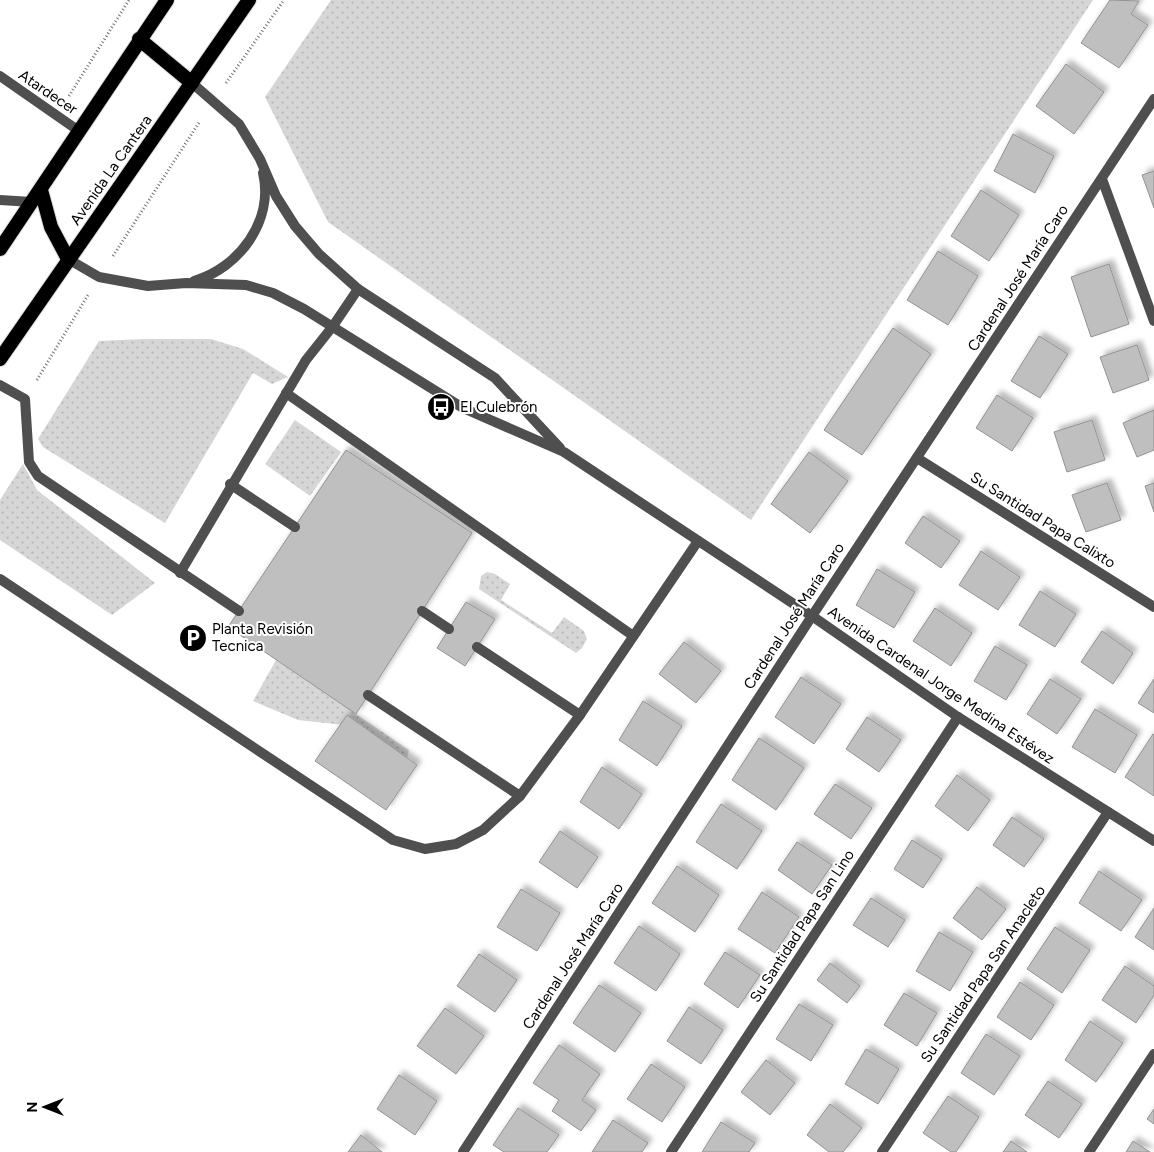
<svg xmlns="http://www.w3.org/2000/svg" width="1154" height="1152" viewBox="0 0 1154 1152" font-family="Figtree,sans-serif">
	<style>
		.grass { fill: url(#grass-dots) }
		.building { fill: #bfbfbf; stroke: #939393; filter: url(#shadow) }
		.lines { fill: none; stroke-linecap: round; stroke-linejoin: round }
		.trunk-casing { stroke: #dbdbdb; stroke-width: 16 }
		.path { stroke: #717171; stroke-width: 3; stroke-dasharray: 1 2.5; stroke-linecap: butt }
		.service { stroke: #4f4f4f; stroke-width: 10 }
		.minor { stroke: #4f4f4f; stroke-width: 10 }
		.tertiary { stroke: #4f4f4f; stroke-width: 10 }
		.trunk { stroke: #000; stroke-width: 14 }
		.labels { text-anchor: middle; stroke-width: 4; stroke-linejoin: round; paint-order: stroke }
		.street-label { font-size: 15px; fill: #000; stroke: #fff }
		.poi-label { font-size: 15px; fill: #000; stroke: #fff; text-anchor: start }
	</style>
	<defs>
		<pattern id="grass-dots" width="8" height="8" patternUnits="userSpaceOnUse" patternTransform="scale(1.25)"><rect width="8" height="8" fill="#d6d6d6"/><path d="M2 2h.1M6 6h.1" fill="none" stroke="#b6b6b6" stroke-width="1.8" stroke-linecap="round"/></pattern>
		<filter id="shadow"><feDropShadow dx="4.5" dy="-4.5" stdDeviation="2.5" flood-color="#0004"/></filter>
	</defs>
	<rect width="100%" height="100%" fill="#fff"/>
	<g class="grass">
		<path d="M331,0H1093L751,520L328,222L265,97Z"/>
		<path d="M143,339H211L243,349L288,377L272,384L253,373L165,523L43,447L38,439L99,341Z"/>
		<path d="M295,420L341,452L310,496L265,464Z"/>
		<path d="M23,464L37,490L155,583L112,615L0,540V500Z"/>
		<path d="M487,572L495,574L510,584L501,600L552,633L564,617L584,631L587,639L582,648L576,653L479,589L481,576Z"/>
		<path d="M276,660L409,750L406,761L353,726L298,720L253,701Z"/>
	</g>
	<g class="building">
		<path d="M1110,0L1139,1L1131,14L1148,25L1119,68L1081,43Z"/>
		<path d="M1066,64L1104,92L1074,134L1036,106Z"/>
		<path d="M1013,134L1054,156L1035,193L994,171Z"/>
		<path d="M1154,171V208L1142,175Z"/>
		<path d="M981,190L1019,215L989,261L951,236Z"/>
		<path d="M938,251L978,276L948,325L907,300Z"/>
		<path d="M1109,264L1129,324L1091,337L1071,277Z"/>
		<path d="M893,328L931,354L862,455L824,430Z"/>
		<path d="M1039,336L1068,354L1040,398L1011,381Z"/>
		<path d="M1137,345L1149,380L1113,393L1100,357Z"/>
		<path d="M997,395L1033,418L1012,451L976,428Z"/>
		<path d="M1154,410V450L1137,457L1123,423Z"/>
		<path d="M1092,420L1105,460L1067,472L1054,432Z"/>
		<path d="M346,450L472,533L356,714L228,627Z"/>
		<path d="M809,452L848,481L810,533L771,504Z"/>
		<path d="M1107,483L1121,520L1086,532L1072,495Z"/>
		<path d="M1154,483V512L1145,486Z"/>
		<path d="M923,516L960,541L941,568L905,543Z"/>
		<path d="M981,551L1020,577L998,610L959,585Z"/>
		<path d="M877,569L915,592L894,628L856,605Z"/>
		<path d="M1040,591L1076,614L1055,647L1019,625Z"/>
		<path d="M466,602L495,619L465,666L437,648Z"/>
		<path d="M935,608L972,633L951,666L913,641Z"/>
		<path d="M1102,631L1133,653L1113,684L1081,662Z"/>
		<path d="M684,642L721,671L696,703L659,674Z"/>
		<path d="M995,646L1027,665L1006,700L974,681Z"/>
		<path d="M801,677L841,704L814,744L775,717Z"/>
		<path d="M1050,679L1081,699L1057,734L1027,714Z"/>
		<path d="M1154,679V713L1138,703Z"/>
		<path d="M643,701L682,726L657,766L619,740Z"/>
		<path d="M1095,709L1137,735L1115,773L1072,747Z"/>
		<path d="M347,715L417,765L386,810L315,761Z"/>
		<path d="M867,717L901,740L879,772L846,749Z"/>
		<path d="M1153,734L1154,735V796L1125,777Z"/>
		<path d="M759,738L804,768L776,810L732,780Z"/>
		<path d="M602,767L642,794L619,829L580,802Z"/>
		<path d="M957,775L990,800L968,831L935,806Z"/>
		<path d="M835,784L872,808L851,839L814,814Z"/>
		<path d="M721,804L762,831L737,869L696,842Z"/>
		<path d="M1012,817L1044,839L1024,867L993,845Z"/>
		<path d="M560,831L598,857L577,888L539,862Z"/>
		<path d="M912,840L942,859L923,888L894,869Z"/>
		<path d="M797,842L832,865L812,894L778,870Z"/>
		<path d="M677,866L719,895L695,932L652,903Z"/>
		<path d="M1099,871L1142,900L1121,931L1079,903Z"/>
		<path d="M977,887L1006,909L982,940L953,918Z"/>
		<path d="M521,889L560,913L537,951L497,927Z"/>
		<path d="M762,892L799,917L775,953L738,929Z"/>
		<path d="M871,898L905,920L888,947L853,925Z"/>
		<path d="M1154,908V950L1135,937Z"/>
		<path d="M639,926L680,954L656,991L614,963Z"/>
		<path d="M1055,927L1090,950L1062,993L1027,969Z"/>
		<path d="M939,932L973,952L950,991L916,971Z"/>
		<path d="M725,952L760,975L738,1008L704,984Z"/>
		<path d="M479,954L517,980L495,1012L457,986Z"/>
		<path d="M830,963L860,986L847,1003L817,980Z"/>
		<path d="M1125,966L1154,986V995L1136,1023L1102,1000Z"/>
		<path d="M1020,982L1054,1005L1031,1040L997,1017Z"/>
		<path d="M599,985L641,1013L615,1052L573,1023Z"/>
		<path d="M904,993L937,1013L917,1046L884,1025Z"/>
		<path d="M799,1004L833,1025L811,1061L776,1039Z"/>
		<path d="M689,1007L723,1030L701,1064L667,1041Z"/>
		<path d="M445,1008L484,1036L456,1074L417,1046Z"/>
		<path d="M1090,1021L1123,1043L1096,1082L1065,1060Z"/>
		<path d="M986,1034L1020,1056L994,1095L961,1073Z"/>
		<path d="M559,1045L600,1074L582,1100L596,1110L581,1131L552,1111L559,1100L533,1083Z"/>
		<path d="M866,1049L899,1069L878,1104L845,1084Z"/>
		<path d="M766,1060L795,1083L770,1115L741,1092Z"/>
		<path d="M651,1064L685,1087L662,1122L627,1099Z"/>
		<path d="M399,1075L437,1101L415,1135L377,1109Z"/>
		<path d="M1048,1081L1082,1104L1059,1138L1025,1115Z"/>
		<path d="M948,1096L979,1117L956,1152H951L923,1133Z"/>
		<path d="M830,1104L862,1128L843,1152H829L807,1135Z"/>
		<path d="M518,1108L559,1135L547,1152H504L493,1145Z"/>
		<path d="M1154,1109V1124L1147,1119Z"/>
		<path d="M613,1120L648,1143L642,1152H592Z"/>
		<path d="M721,1122L755,1143L749,1152H702Z"/>
		<path d="M361,1135L382,1152H348Z"/>
		<path d="M1011,1141L1027,1152H1003Z"/>
		<path d="M1133,1141L1150,1152H1126Z"/>
	</g>
	<g class="lines">
		<g class="trunk-casing">
			<g id="trunk">
				<path d="M139,39L192,83"/>
				<path d="M41,190L51,227L68,259"/>
				<path d="M0,249L167,0"/>
				<path d="M0,359L249,0"/>
			</g>
		</g>
		<g class="path">
			<path d="M226,83L284,0"/>
			<path d="M69,96L129,0"/>
			<path d="M113,256L200,121"/>
			<path d="M37,380L88,295"/>
		</g>
		<g class="service">
			<path d="M0,200L32,202"/>
			<path d="M0,385L25,399L29,462L38,476L239,611"/>
			<path d="M286,393L632,635"/>
			<path d="M230,484L295,527"/>
			<path d="M180,573L306,360L333,326L358,289"/>
			<path d="M0,579L393,840L425,849L456,844L483,830L520,796L580,715L698,541"/>
			<path d="M422,611L449,629"/>
			<path d="M477,647L580,715"/>
			<path d="M368,695L520,796"/>
		</g>
		<g class="minor">
			<path d="M0,76L79,131"/>
			<path d="M1102,179L1154,321"/>
			<path d="M917,458L1154,607"/>
			<path d="M812,616L1154,99"/>
			<path d="M671,1152L958,717"/>
			<path d="M882,1152L1108,812"/>
			<path d="M1089,1152L1154,1054"/>
		</g>
		<g class="tertiary">
			<path d="M192,83L239,124L260,159L276,196L295,226L319,254L358,289L495,378L560,448"/>
			<path d="M68,259L99,277L148,286L186,283L246,285L273,293L304,309L463,408L564,452L812,616L958,717L1154,841"/>
			<path d="M194,281C239,268 274,221 263,173"/>
			<path d="M463,1152L812,616"/>
		</g>
		<use href="#trunk" class="trunk"/>
	</g>
	<defs>
		<g id="bus-disc" transform="scale(1.4375)"><circle r="9.5" fill="#000" stroke="#fff"/><path d="M-5-6H5V4H4V6H2V4H-2V6H-4V4H-5ZM-3.5-4V0h7V-4ZM-3.5 1.2v1.5H-2V1.2ZM2 1.2v1.5H3.5V1.2Z" fill="#fff"/></g>
		<g id="parking-disc" transform="scale(1.4375)"><circle r="9.5" fill="#000" stroke="#fff"/><path d="M-3.5-5.5H1a3.5 3.5 0 0 1 0 7H-1V5.5H-3.5ZM-1-3.4V-.6H.8a1.4 1.4 0 0 0 0-2.8Z" fill="#fff"/></g>
	</defs>
	<g fill-rule="evenodd">
		<use href="#bus-disc" x="441" y="407"/>
		<use href="#parking-disc" x="193" y="638"/>
	</g>
	<g class="labels">
		<g class="street-label">
			<text transform="translate(48 92) rotate(34)" y="5">Atardecer</text>
			<text transform="translate(111 170) rotate(-55)" y="5">Avenida La Cantera</text>
			<text transform="translate(1018 278) rotate(-57)" y="5">Cardenal José María Caro</text>
			<text transform="translate(1043 520) rotate(32)" y="5">Su Santidad Papa Calixto</text>
			<text transform="translate(794 616) rotate(-57)" y="5">Cardenal José María Caro</text>
			<text transform="translate(941 685) rotate(34)" y="5">Avenida Cardenal Jorge Medina Estévez</text>
			<text transform="translate(802 926) rotate(-57)" y="5">Su Santidad Papa San Lino</text>
			<text transform="translate(573 956) rotate(-57)" y="5">Cardenal José María Caro</text>
			<text transform="translate(983 974) rotate(-56)" y="5">Su Santidad Papa San Anacleto</text>
		</g>
		<g class="poi-label">
			<text x="460" y="412">El Culebrón</text>
			<text x="212" y="634">Planta Revisión<tspan x="212" dy="17">Tecnica</tspan></text>
		</g>
	</g>
	<g transform="translate(45 1107) rotate(270)" stroke="#ffffff" stroke-width="4" paint-order="stroke">
	<path d="M0-4L9 19L0 12L-9 19Z" fill="#000000"/>
	<text y="-8" font-size="14" font-weight="bold" text-anchor="middle" fill="#000000">N</text>
	</g>
</svg>
